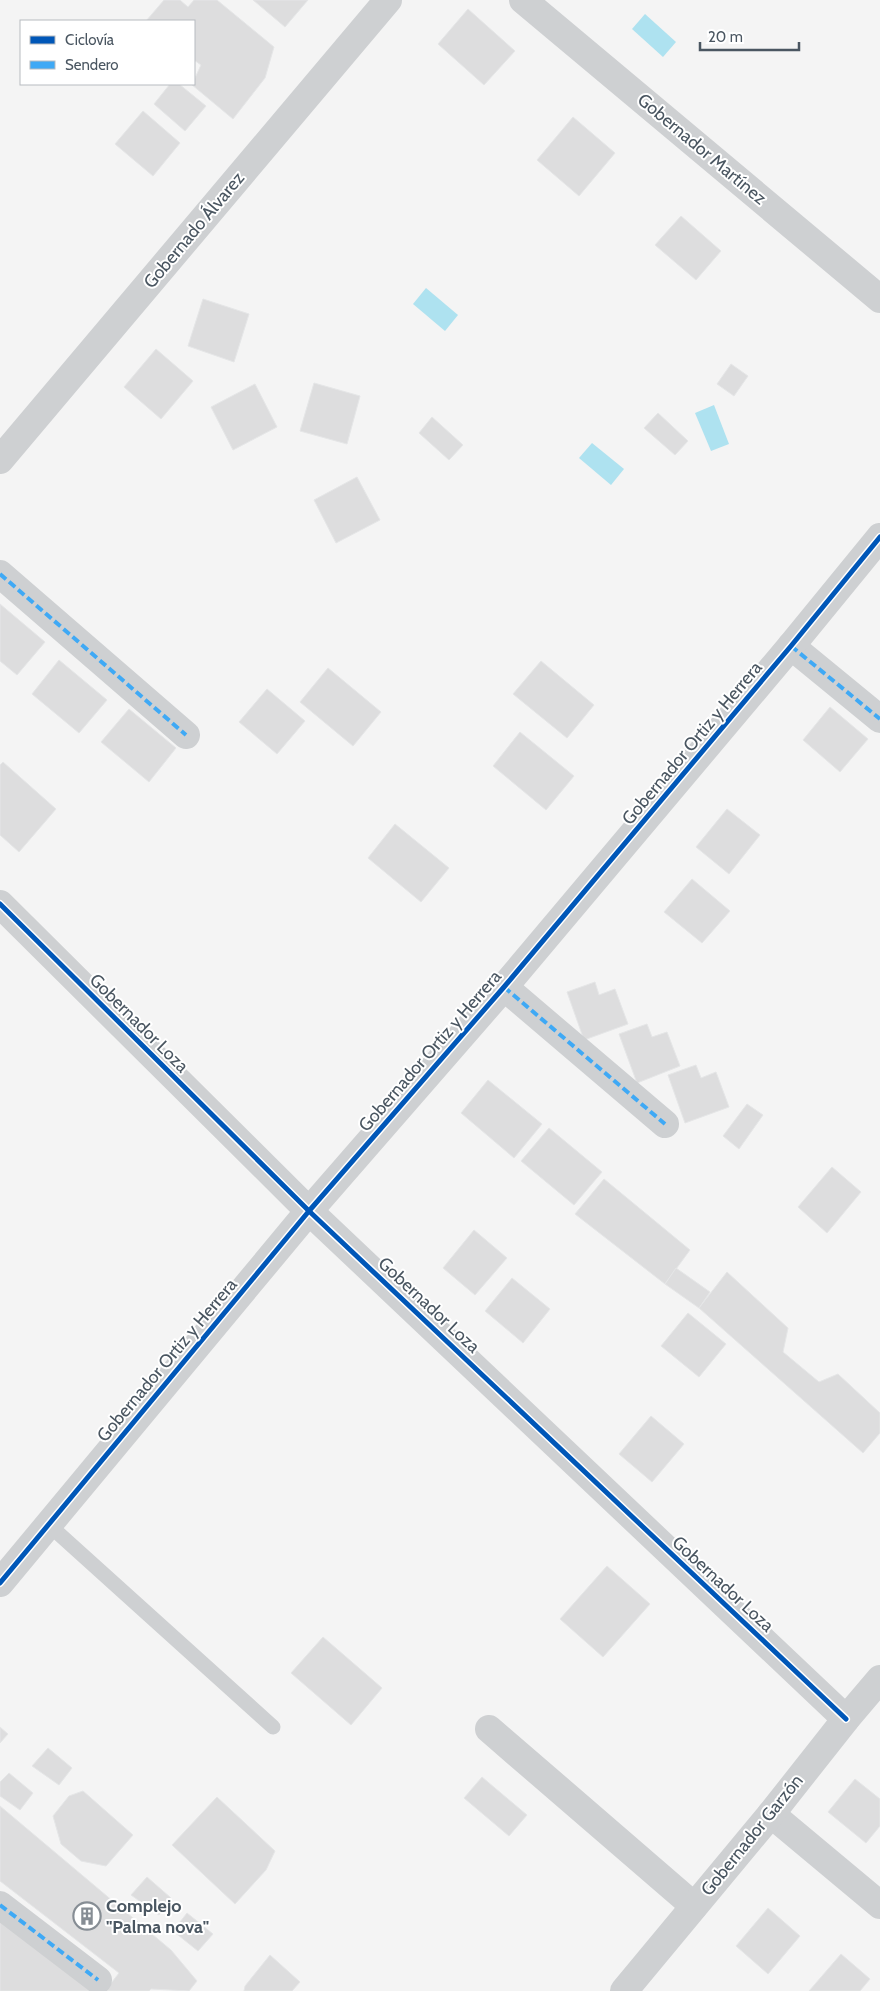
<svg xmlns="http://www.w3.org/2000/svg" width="880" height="1991" viewBox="0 0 880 1991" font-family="Cabin,sans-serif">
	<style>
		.water { fill: #aee2f0 }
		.building { fill: #ddddde; stroke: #e5e6e7 }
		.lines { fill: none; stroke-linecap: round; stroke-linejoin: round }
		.service { stroke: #ced0d2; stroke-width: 15 }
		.minor { stroke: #ced0d2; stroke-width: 28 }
		.quiet { stroke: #3fa9f5; stroke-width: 4; stroke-dasharray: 8 4; stroke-linecap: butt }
		.cycleway-casing { stroke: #fff; stroke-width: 8 }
		.cycleway { stroke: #0057b8; stroke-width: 5 }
		.labels { text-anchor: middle; stroke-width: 4; stroke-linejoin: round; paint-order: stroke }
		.street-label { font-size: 18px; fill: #4a5661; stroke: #fff }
		.poi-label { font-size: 18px; font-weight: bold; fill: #4a5661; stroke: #fff; text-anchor: start }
	</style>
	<rect width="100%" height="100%" fill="#f4f4f4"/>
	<g class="water">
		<path d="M645,14L676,42L663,57L632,29Z"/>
		<path d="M426,288L458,315L445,331L413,304Z"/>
		<path d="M714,405L729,444L711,451L695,413Z"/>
		<path d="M592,443L624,469L611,485L579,458Z"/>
	</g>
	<g class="building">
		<path d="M164,0H180L188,7L194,0H217L274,47L265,78L233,119L191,84H194V80L201,65L194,60V21H146Z"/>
		<path d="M253,0H308L285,27Z"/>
		<path d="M468,9L515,51L484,85L438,44Z"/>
		<path d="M170,84H179L206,106L185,131L154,104Z"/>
		<path d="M143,111L180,143L153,176L115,144Z"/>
		<path d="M573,117L615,153L579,196L537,160Z"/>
		<path d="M681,216L721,251L696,280L655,245Z"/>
		<path d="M203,299L249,314L234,362L188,346Z"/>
		<path d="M156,349L193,381L161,419L124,387Z"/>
		<path d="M731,364L748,376L734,396L717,384Z"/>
		<path d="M314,383L360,396L347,444L300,431Z"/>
		<path d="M255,384L277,427L233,450L211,407Z"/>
		<path d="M658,413L688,441L675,455L644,428Z"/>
		<path d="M432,417L463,445L449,460L419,433Z"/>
		<path d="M357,477L380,520L336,543L314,500Z"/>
		<path d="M0,604L45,642L17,675L0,661Z"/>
		<path d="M59,660L107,700L79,733L32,694Z"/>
		<path d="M541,661L594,705L567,738L513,694Z"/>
		<path d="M328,668L381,712L353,746L300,702Z"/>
		<path d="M267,689L305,721L277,754L239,722Z"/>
		<path d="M830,707L868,739L840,772L803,740Z"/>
		<path d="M129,709L176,748L149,782L101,742Z"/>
		<path d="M520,732L574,776L546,810L493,766Z"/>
		<path d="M3,762L56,809L19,852L0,835V765Z"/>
		<path d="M727,809L760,835L729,874L696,847Z"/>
		<path d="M395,824L449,868L421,902L368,858Z"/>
		<path d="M692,879L730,911L702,943L664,912Z"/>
		<path d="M595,982L599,995L615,989L628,1024L584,1040L567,992Z"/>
		<path d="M647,1024L652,1037L667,1032L680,1066L637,1083L619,1034Z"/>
		<path d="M696,1065L701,1078L716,1072L729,1107L685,1123L668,1075Z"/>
		<path d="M488,1080L542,1124L514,1158L461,1113Z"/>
		<path d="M747,1104L763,1115L739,1149L723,1136Z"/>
		<path d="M549,1128L602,1172L574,1205L521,1161Z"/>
		<path d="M832,1167L861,1192L827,1233L798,1207Z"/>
		<path d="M604,1179L690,1250L665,1284L575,1214Z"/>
		<path d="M474,1230L507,1258L475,1295L443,1268Z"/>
		<path d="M676,1268L710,1292L699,1308L665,1284Z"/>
		<path d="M727,1272L788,1328L783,1352L819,1382L838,1374L880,1413V1433L863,1453L699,1308Z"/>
		<path d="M512,1278L550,1309L523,1343L485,1311Z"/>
		<path d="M688,1313L726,1344L699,1377L661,1346Z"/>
		<path d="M651,1416L684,1444L652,1482L619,1454Z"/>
		<path d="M607,1566L650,1604L603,1657L560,1619Z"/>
		<path d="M323,1637L382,1688L351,1725L291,1673Z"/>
		<path d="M0,1727L8,1734L0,1743Z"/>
		<path d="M48,1748L72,1768L59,1785L32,1766Z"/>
		<path d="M9,1773L33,1793L20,1810L0,1796V1782Z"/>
		<path d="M482,1777L527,1815L509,1836L464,1798Z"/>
		<path d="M855,1779L880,1799V1826L866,1843L828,1812Z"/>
		<path d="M83,1791L133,1835L106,1866L81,1861L61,1844L53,1816L69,1796Z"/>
		<path d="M217,1797L275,1851L266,1870L235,1904L172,1845Z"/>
		<path d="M0,1806L171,1950L197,1981L189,1991L151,1989L149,1991H105L119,1973L0,1881Z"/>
		<path d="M147,1877L171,1898L159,1915L131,1895Z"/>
		<path d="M768,1908L800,1936L768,1974L736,1946Z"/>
		<path d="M187,1913L213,1934L198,1951L173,1931Z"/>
		<path d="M0,1918L95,1991H0Z"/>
		<path d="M841,1954L870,1979L860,1991H809Z"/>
		<path d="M270,1955L300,1982L292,1991H244L245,1986Z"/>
	</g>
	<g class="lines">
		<path class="service" d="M48,1524L273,1727"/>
		<g class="minor">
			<path d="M523,0L880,299"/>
			<path d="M0,460L388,0"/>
			<path d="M0,574L186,735"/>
			<path d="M791,646L880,719"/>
			<path d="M0,904L309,1211L846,1719"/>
			<path d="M504,987L665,1124"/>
			<path d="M0,1583L309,1211L504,987L791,646L880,537"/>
			<path d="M489,1729L694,1906"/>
			<path d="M771,1814L880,1905"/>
			<path d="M0,1905L98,1980"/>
			<path d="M624,1991L771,1814L846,1719L880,1679"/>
		</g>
		<g class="quiet">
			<path d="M0,574L186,735"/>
			<path d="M791,646L880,719"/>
			<path d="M504,987L665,1124"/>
			<path d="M0,1905L98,1980"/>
		</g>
		<g class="cycleway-casing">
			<g id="cycleway">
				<path d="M0,904L309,1211L846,1719"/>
				<path d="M0,1583L309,1211L504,987L791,646L880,537"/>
			</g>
		</g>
		<use href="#cycleway" class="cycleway"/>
	</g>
	<defs>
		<g id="building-ring" transform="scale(1.4375)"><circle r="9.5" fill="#fff" stroke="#868d94" stroke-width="1.5"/><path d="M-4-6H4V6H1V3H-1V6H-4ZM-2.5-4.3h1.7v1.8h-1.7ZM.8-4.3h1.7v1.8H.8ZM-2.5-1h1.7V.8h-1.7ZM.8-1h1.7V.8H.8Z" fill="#868d94"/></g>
	</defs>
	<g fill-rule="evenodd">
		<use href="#building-ring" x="87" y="1916"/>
	</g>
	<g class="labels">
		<g class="street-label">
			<text transform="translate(702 149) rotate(40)" y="6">Gobernador Martínez</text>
			<text transform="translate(194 230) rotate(-50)" y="6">Gobernado Álvarez</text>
			<text transform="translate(692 743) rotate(-50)" y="6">Gobernador Ortiz y Herrera</text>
			<text transform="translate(139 1023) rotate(45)" y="6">Gobernador Loza</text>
			<text transform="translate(430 1051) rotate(-49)" y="6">Gobernador Ortiz y Herrera</text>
			<text transform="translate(429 1305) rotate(43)" y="6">Gobernador Loza</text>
			<text transform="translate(167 1360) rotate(-50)" y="6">Gobernador Ortiz y Herrera</text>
			<text transform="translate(723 1584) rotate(43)" y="6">Gobernador Loza</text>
			<text transform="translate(752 1835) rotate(-51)" y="6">Gobernador Garzón</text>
		</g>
		<g class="poi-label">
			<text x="106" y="1912">Complejo<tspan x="106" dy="21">"Palma nova"</tspan></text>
		</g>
	</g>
	<rect x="20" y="20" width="175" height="65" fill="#ffffff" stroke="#b7bbc0"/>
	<rect x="30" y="36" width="25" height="8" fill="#0057b8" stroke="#b7bbc0"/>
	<text x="65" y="45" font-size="15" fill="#4a5661">Ciclovía</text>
	<rect x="30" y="61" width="25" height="8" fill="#3fa9f5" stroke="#b7bbc0"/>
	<text x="65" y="70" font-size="15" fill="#4a5661">Sendero</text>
	<path d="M700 42v8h99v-8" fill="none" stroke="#4a5661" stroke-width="2.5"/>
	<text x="708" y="42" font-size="15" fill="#4a5661" stroke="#ffffff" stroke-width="4" paint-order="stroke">20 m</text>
</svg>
